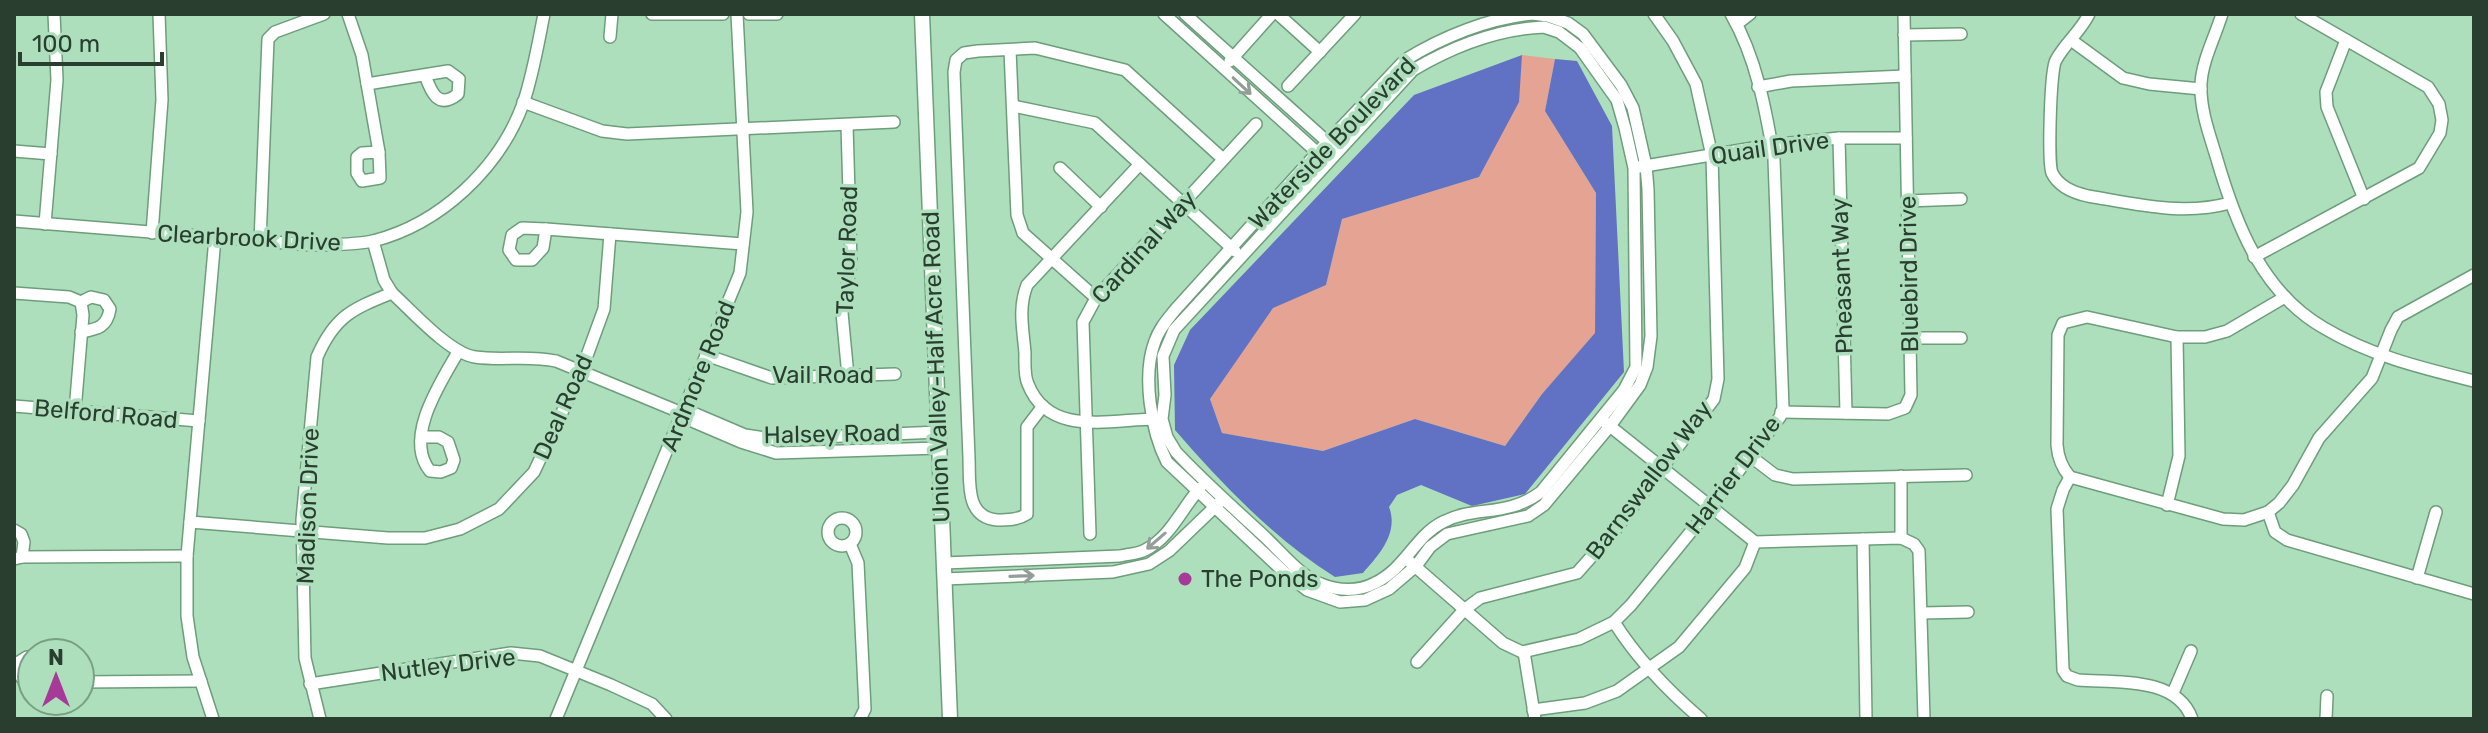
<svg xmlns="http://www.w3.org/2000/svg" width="2488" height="733" viewBox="0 0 2488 733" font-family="Rubik,sans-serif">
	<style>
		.green { fill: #e4a393 }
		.water { fill: #6171c3 }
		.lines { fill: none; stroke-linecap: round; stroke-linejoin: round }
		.minor-casing { stroke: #6e9d7c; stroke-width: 14 }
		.tertiary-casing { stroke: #6e9d7c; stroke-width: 17 }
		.minor { stroke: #fff; stroke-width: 11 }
		.tertiary { stroke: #fff; stroke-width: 14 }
		.oneway { stroke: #949e98 }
		.poi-dot { fill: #a73998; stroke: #addfbc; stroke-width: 3 }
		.labels { text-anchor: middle; stroke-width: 7; stroke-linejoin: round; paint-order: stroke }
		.street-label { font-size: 24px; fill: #2a3e30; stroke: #addfbc }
		.poi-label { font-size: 24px; fill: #2a3e30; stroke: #addfbc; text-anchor: start }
	</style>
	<rect width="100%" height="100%" fill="#addfbc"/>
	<path class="green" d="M1522,55L1555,59L1545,111L1596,193L1595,334L1542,394L1505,446L1415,419L1323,451L1222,433L1210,399L1273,307L1326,285L1342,219L1479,177L1518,102Z"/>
	<path class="water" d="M1522,55L1519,102L1479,177L1342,219L1326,285L1273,308L1210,399L1222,433L1323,451L1415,419L1505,446L1542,394L1595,333L1596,193L1545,111L1555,59L1577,61L1612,126L1624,372L1525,494L1472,506L1421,485L1397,495L1389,507C1399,533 1379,555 1363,573L1335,577C1273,538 1223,485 1175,430L1174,365L1190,330L1414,95Z"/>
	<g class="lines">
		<g class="minor-casing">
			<g id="minor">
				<path d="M348,14L362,55L379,152"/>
				<path d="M652,14H723"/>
				<path d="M749,14H777"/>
				<path d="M1164,14L1321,156"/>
				<path d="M1185,14L1331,145"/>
				<path d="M1278,14L1320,52"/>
				<path d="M1532,14L1548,16L1568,23L1583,34L1621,85L1633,108L1646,166L1648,189L1651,336L1647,367L1640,385L1610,426L1544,505L1528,516L1447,534L1430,547L1416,566L1389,589L1365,600L1340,602L1307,590L1283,571L1167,462C1151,431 1142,375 1155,341C1159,329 1167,320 1175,310L1317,153L1405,60C1442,37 1489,18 1532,14Z"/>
				<path d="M2089,14C2081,31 2065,43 2056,60C2050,69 2048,163 2052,173C2059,187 2074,193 2088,196C2136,204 2182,216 2230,203"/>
				<path d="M2222,14C2215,37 2202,61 2201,84C2200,109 2209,133 2216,156C2235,222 2261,292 2324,328C2371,356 2422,368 2474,381"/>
				<path d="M1737,24L1750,14"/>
				<path d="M1544,27L1559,32L1580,48L1617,100L1625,128L1634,168L1636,367L1624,390L1541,492C1506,518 1476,505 1443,522C1415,536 1406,568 1375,583C1358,592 1338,591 1321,584C1300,576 1281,552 1265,537C1235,509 1204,482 1176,452L1167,437L1162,419L1165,395L1163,356L1174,330L1413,70C1452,47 1498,29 1544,27Z"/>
				<path d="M1904,35L1961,34"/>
				<path d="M610,37L612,14"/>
				<path d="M2071,40L2123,78L2149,84L2201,89"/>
				<path d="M2346,40L2326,92L2327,107L2364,199"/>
				<path d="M1010,50L1017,215L1023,233L1096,298"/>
				<path d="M1230,61L1272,14"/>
				<path d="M367,84L448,71L459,79L458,94C438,110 431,92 425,75"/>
				<path d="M1288,86L1355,14"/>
				<path d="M1758,87L1791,81L1905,76"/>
				<path d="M523,102L602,131L627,134L894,122"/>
				<path d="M1013,106L1095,123L1235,251"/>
				<path d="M847,125L851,263L842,313L848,376"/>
				<path d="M1839,138L1846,413"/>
				<path d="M14,151L51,154"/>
				<path d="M379,152L380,178L362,181L357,173V157L362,153Z"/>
				<path d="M1140,164L1027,285C1018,308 1023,329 1025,353C1025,362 1024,376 1028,384C1049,438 1112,419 1156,419"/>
				<path d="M1639,167L1771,145L1839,138H1906"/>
				<path d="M1060,168L1101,207"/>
				<path d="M1907,201L1961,199"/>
				<path d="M14,221L311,245C332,245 353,245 373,241C440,224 499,169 523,104C533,75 538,44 544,14"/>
				<path d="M45,224L57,80L54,14"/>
				<path d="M522,228L546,229L543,248L532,260H516L509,250L512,235Z"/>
				<path d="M546,229L743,244"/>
				<path d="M152,233L162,100L159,14"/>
				<path d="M373,241L384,280L392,293"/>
				<path d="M260,242L268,39L275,32L324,14"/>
				<path d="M2254,257L2419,168L2440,133L2442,120L2439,104L2428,87L2301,14"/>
				<path d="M14,293L69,297L81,302"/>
				<path d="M2285,297L2227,331L2205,337H2177L2087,317L2063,323L2058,335L2057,445C2058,458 2062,468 2070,477L2223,519L2244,520L2268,512L2279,503L2293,485L2319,438L2372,378L2391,330L2398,317L2474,275"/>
				<path d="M81,302L91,297L104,300L110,309C107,327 98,329 81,332"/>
				<path d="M1910,338H1961"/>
				<path d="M706,355L772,378L895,374"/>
				<path d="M14,406L199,421"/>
				<path d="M1043,406L1027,427V514C1018,520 1007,520 997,520C965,517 970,482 969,458L954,72L956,60L964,53L978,51L1035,48L1125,70L1223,159"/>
				<path d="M75,411L83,315L81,302"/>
				<path d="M1781,412L1888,414L1905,408L1911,395L1904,14"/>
				<path d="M682,413L691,412L745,435L772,439L939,432"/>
				<path d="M1606,423L1755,542L1901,538L1914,544L1919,551L1924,719"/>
				<path d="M422,437H439L448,442L454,460L451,468L441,472L430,471C403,438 441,382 458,352"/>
				<path d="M1750,456L1775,475L1793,479L1966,475"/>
				<path d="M1901,476V538"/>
				<path d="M2070,477L2063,490L2057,509L2063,670L2067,676L2078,680C2116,683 2177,676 2192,719"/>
				<path d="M2167,505L2179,456L2177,337"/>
				<path d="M2268,512L2275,532L2287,540L2474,594"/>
				<circle cx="842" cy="532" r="14"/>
				<path d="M190,522L388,538H425L460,529L499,509L534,472L581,372L604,309L610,234"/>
				<path d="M14,530L21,534L24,542L22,557L14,559"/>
				<path d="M1090,534L1083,322L1096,298L1256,124"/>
				<path d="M1863,539L1866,719"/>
				<path d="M850,544L858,563L865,709L860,719"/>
				<path d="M22,557L187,556"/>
				<path d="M1410,562L1503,643L1522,652L1579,639L1614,622L1631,605L1711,507L1780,417L1783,408L1774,159C1766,110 1756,57 1731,14"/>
				<path d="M944,563L1120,556C1128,554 1138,554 1145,550C1170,538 1182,508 1200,488"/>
				<path d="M2417,578L2436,512"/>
				<path d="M944,579L1113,572L1149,564L1169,551L1219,503"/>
				<path d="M1922,613L1968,612"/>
				<path d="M1614,622C1638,660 1667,690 1701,719"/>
				<path d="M1524,652L1535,719"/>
				<path d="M32,657H27L19,662V674L25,682H32"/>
				<path d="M1417,662L1464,610L1480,598L1577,573L1616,529L1714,399L1718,379L1712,156L1696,84L1673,41L1654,14"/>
				<path d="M80,682L201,681"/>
				<path d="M310,684L511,653L540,656L611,685L652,704L666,719"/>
				<path d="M2173,693L2191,651"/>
				<path d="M1533,710L1585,703L1617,691L1679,647L1745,568L1755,542"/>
				<path d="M213,719L193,657L187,616V556L215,238"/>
				<path d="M320,719L305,658L302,520L317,357C335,316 352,309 392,293C412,311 449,353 475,357C502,361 528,355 556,361L682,413L685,418L741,442L776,453L939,448"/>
				<path d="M556,719L740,273L747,212L737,14"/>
				<path d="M2326,719L2327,696"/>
			</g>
		</g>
		<g class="tertiary-casing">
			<path id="tertiary" d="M922,14L950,719"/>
		</g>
		<use href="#minor" class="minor"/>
		<use href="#tertiary" class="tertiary"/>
	</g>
	<defs><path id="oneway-shaft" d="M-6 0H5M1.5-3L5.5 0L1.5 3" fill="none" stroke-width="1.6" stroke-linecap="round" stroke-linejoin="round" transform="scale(2)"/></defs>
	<g class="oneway">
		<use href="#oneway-shaft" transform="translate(1242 86) rotate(43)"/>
		<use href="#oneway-shaft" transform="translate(1156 541) rotate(139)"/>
		<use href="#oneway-shaft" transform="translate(1022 576) rotate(-2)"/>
	</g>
	<circle class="poi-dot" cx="1185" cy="579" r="8"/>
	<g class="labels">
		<g class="street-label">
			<text transform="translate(1332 143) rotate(-46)" y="8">Waterside Boulevard</text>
			<text transform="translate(1770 148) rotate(-8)" y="8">Quail Drive</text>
			<text transform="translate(249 238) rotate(3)" y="8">Clearbrook Drive</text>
			<text transform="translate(1144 247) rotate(-48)" y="8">Cardinal Way</text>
			<text transform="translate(847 250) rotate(-88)" y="8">Taylor Road</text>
			<text transform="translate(1909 274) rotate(-91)" y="8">Bluebird Drive</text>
			<text transform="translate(1842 276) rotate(-92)" y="8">Pheasant Way</text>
			<text transform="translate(936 367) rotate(-92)" y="8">Union Valley-Half Acre Road</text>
			<text x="823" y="383">Vail Road</text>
			<text transform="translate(698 376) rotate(-68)" y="8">Ardmore Road</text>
			<text transform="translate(563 407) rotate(-66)" y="8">Deal Road</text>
			<text transform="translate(106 414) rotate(5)" y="8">Belford Road</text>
			<text transform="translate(832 434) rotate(-1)" y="8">Halsey Road</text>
			<text transform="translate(1733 475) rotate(-53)" y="8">Harrier Drive</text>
			<text transform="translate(1649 480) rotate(-53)" y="8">Barnswallow Way</text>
			<text transform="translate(308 506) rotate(-88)" y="8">Madison Drive</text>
			<text transform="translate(448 665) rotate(-7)" y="8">Nutley Drive</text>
		</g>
		<g class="poi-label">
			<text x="1201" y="587">The Ponds</text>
		</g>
	</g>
	<rect width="2488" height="733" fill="none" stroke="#2a3e30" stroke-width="32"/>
	<g transform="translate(56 677)"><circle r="38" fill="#addfbc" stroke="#799f84" stroke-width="2"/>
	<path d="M0-6L14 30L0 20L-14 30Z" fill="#a73998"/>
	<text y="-12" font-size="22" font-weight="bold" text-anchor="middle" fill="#2a3e30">N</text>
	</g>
	<path d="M20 52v12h142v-12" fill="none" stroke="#2a3e30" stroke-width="4"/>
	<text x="32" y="52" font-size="24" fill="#2a3e30" stroke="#addfbc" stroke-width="6" paint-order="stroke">100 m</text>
</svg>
